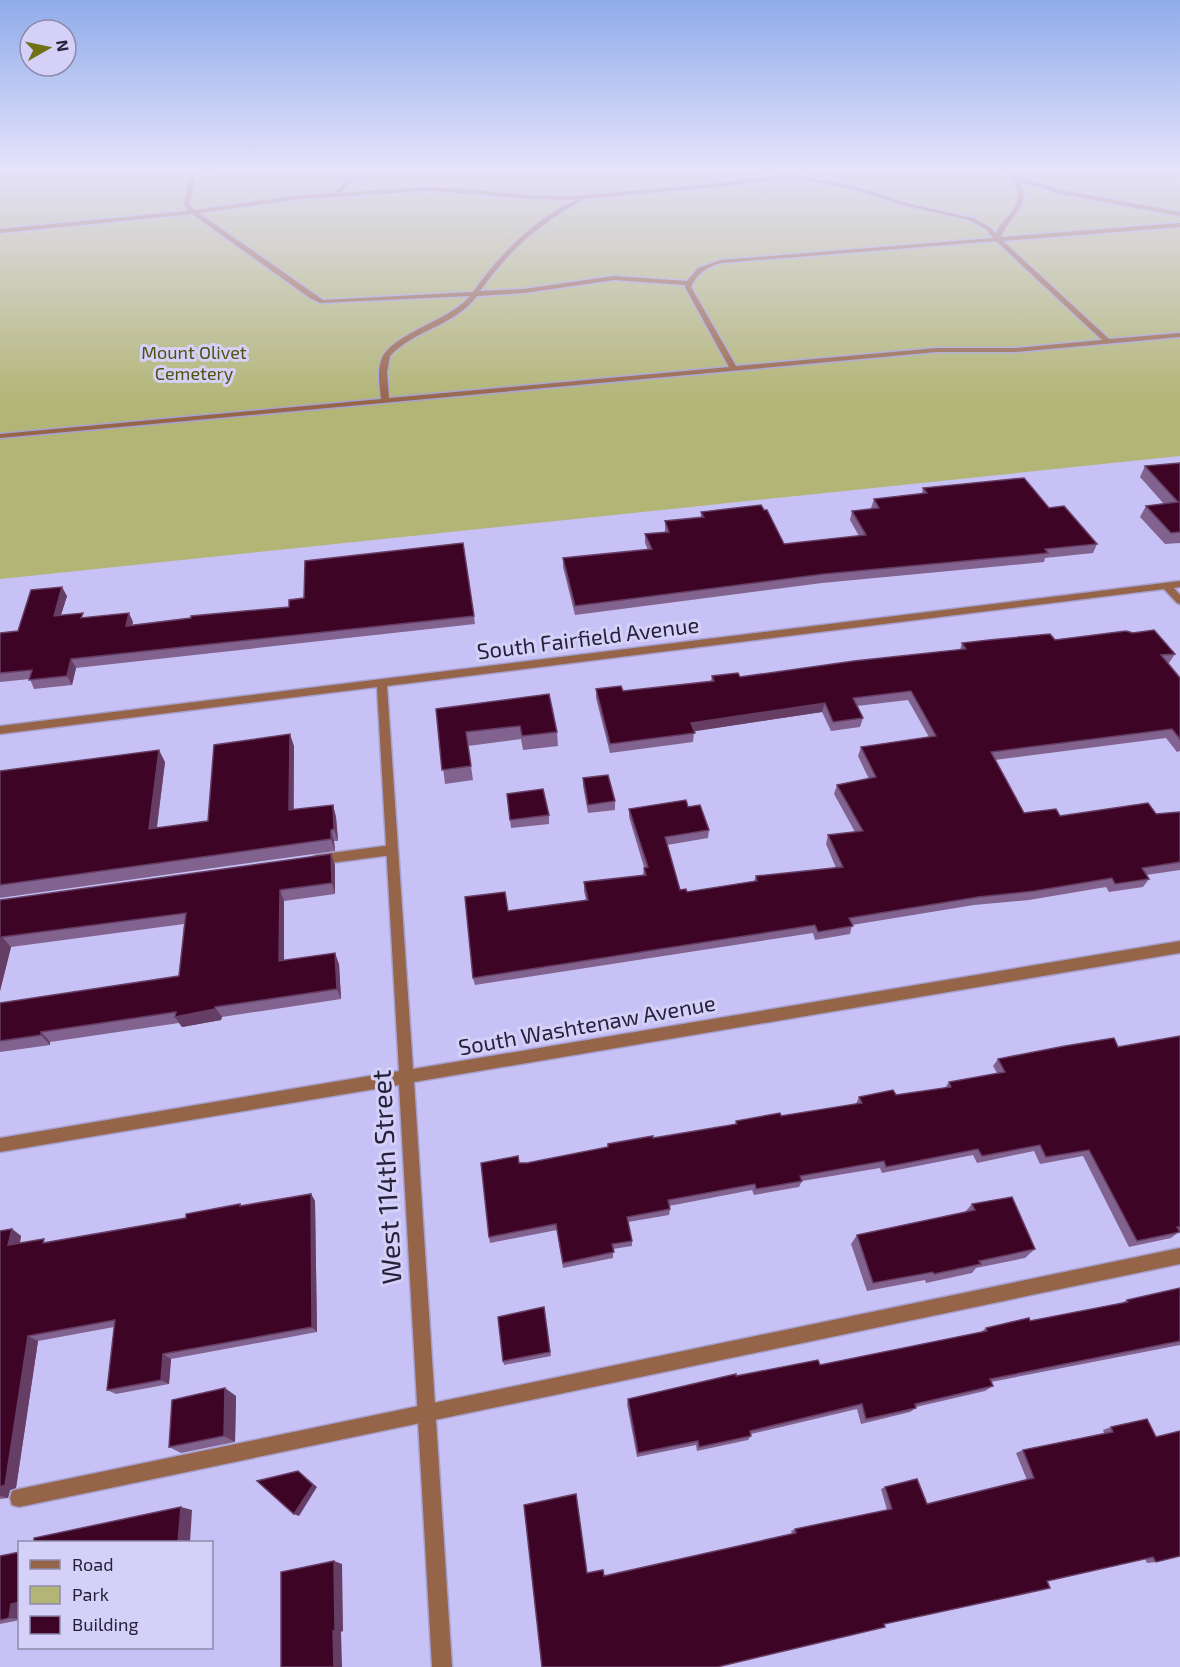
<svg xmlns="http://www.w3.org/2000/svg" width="1180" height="1667" viewBox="0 0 1180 1667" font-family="'Exo 2',sans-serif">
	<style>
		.green { fill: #b2b575 }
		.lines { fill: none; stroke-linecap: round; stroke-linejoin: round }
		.service-casing { stroke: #a7a1d0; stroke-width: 3 }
		.minor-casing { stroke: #a7a1d0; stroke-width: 3 }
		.service { fill: #966549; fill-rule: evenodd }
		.minor { fill: #966549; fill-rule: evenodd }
		.wall { fill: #82628e }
		.shaded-wall { fill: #663d64 }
		.building { fill: #3d0426; stroke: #663d64; stroke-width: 1.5 }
		.labels { text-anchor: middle; stroke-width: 6; stroke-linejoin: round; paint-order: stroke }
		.far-park-label { font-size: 18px; fill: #51510f; stroke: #d4d0f8 }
		.street-label { font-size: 22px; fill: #25213a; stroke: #d4d0f8 }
		.near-street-label { font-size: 27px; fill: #25213a; stroke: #d4d0f8 }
	</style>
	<rect width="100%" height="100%" fill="#c7c1f6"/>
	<path class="green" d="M0,170H1180V456L0,579Z"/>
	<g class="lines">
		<g class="service-casing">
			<g id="service">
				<path d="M191,170H221L196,174L190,203L191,207L195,210L300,195L334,193L357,170H363L341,193L424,187L469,189L532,196H576L718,183L813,170L797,175L853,186L910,204L973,218L990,227L996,234C999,224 1004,221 1010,214C1025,198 1016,184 1005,170H1011L1017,177L1067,191L1180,212V216L1066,195L1020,182C1034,203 1007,219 1001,237L1180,223V227L1003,241L1109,339L1180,333V337L1015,352H937L0,438V434L381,399C380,387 377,373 381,361C389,334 450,321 470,296L320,303L310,298L192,214L0,233V229L188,211L184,203ZM791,177L852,189L907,206L969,220L986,229L993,238L721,260L698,268L687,281L614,276L524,289L480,291C506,254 541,221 582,201V199L718,187ZM424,191C475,193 525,200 576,200C534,219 500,254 473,292L323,300L199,213L300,199ZM996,241L1102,340L1015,348H937L736,366L691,287C697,273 707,267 721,263ZM614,280L685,285V287L729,367L389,398L387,372L390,356C415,329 455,326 477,296L524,293Z"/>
				<path d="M392,845L396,847L398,850L396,853L392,855L316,865L312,863L310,860L312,857L316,855Z"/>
				<path d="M1180,1248V1264L19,1507L12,1505L10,1498L12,1491L19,1489Z"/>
			</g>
		</g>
		<g class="minor-casing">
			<path id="minor" d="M1180,581V587L1174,588L1180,595V604L1177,603L1164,589L387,686L413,1069L1180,941V953L414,1082L452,1667H432L399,1085L0,1152V1138L399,1071L377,687L0,734V726Z"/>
		</g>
		<use href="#service" class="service"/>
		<use href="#minor" class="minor"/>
	</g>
	<g class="wall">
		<path d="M1180,463V543L1165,544L1140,517L1146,506L1164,504L1140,477L1145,466Z"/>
		<path d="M923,488L1049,508L1097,544L1093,553L1045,558L1044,562L822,583L575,615L563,567V558L648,550L645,543V534L665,532V521L701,518V512L784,544L859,536L850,520L852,511L872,509L871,508L874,499L922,494Z"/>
		<path d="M67,596L61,615L133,622L132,625L474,616L475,624L76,668L72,685L34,689L30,679L0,682V633L18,631Z"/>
		<path d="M1055,640L1175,654L1169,663H1167L1180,678V751L1177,752L1166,738L995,760L1024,813L1060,816L1156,814L1180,812V870L1146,875L1149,879L1143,887L1109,892L1106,887L1029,900L974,905L852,925L850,934L815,940L813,933L475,985L473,978L508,911L586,900L584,891V882L643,875L644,867L629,817V809L688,807L709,830L708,838L667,845L680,890L687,892L754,881L756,876L836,868L826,844L828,835L855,832L834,794L837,785L869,779L858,756L861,747L929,737L908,700L857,706L863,718L860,727L831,731L822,712L694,731L693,742L610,753L596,698V689L623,691L711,681L712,676L740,677L960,650L962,643Z"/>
		<path d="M436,709L557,732L558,746L523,750L521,739L468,746L473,780L445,784Z"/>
		<path d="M294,746V810L333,805L336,817L338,841H334L335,851L0,898V771L165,762L157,828L208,821Z"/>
		<path d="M583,778L615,801V810L588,813L583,786Z"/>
		<path d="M507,794L549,815V824L511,828Z"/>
		<path d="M335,865V894L284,901V960L339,964L341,999L222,1017L221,1020L182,1027L179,1023L50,1042V1045L0,1052V1003L179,976L184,924L11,947L0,991V900Z"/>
		<path d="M1180,1036V1231L1171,1238L1129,1247L1083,1156L1040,1164L1034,1151L977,1163L973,1155L882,1173L880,1168L802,1181L799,1187L754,1195L752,1190L669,1206L670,1209L669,1215L628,1222L632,1241V1246L613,1249V1258L563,1268L557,1230L490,1243L489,1237L519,1163H527L608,1148V1144L653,1138L735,1125L736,1121L781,1116L856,1104L859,1097L896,1095L945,1088L949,1082L997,1073L993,1066L998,1059L1118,1047Z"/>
		<path d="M311,1194L315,1201L317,1332L171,1359L169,1384L116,1394L107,1390L114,1327L38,1341L16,1488L10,1490L8,1498L0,1499V1231L12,1229L21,1236L20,1243L48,1242L186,1218L242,1206Z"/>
		<path d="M972,1204L1035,1249L1025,1258L976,1268L972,1273L926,1283L925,1280L867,1291L851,1244L857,1235L965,1212Z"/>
		<path d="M1180,1288V1345L991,1382L993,1386L985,1391L916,1407V1408L910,1412L861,1424L857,1409L751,1434V1436L748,1440L697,1451L696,1445L637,1457L627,1404L628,1399L736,1376L820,1365L981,1332L986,1328L1030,1321L1122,1303L1127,1300Z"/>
		<path d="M544,1307L551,1356L504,1365L503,1361Z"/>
		<path d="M236,1396L235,1442L181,1453L169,1447Z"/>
		<path d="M1147,1419L1156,1437L1180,1431V1556L1156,1562L1147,1563L1145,1559L1047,1581L1050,1588L884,1624L885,1627L717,1667H542L524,1505L576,1494L587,1573L603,1570L604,1576L792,1534L791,1531L795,1529L887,1510L881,1489L885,1487L917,1479L927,1504L1027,1480L1016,1453L1023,1450L1104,1433L1103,1430L1111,1427Z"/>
		<path d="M20,1552V1620L0,1624V1556Z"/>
	</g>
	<g class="shaded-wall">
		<path d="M62,587L67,596L58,624L54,616Z"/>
		<path d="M129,613L133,622L130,634L126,626Z"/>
		<path d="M71,659L76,668L72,685L67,676Z"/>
		<path d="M825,703L822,712L690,732L691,723Z"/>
		<path d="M290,734L294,746L293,822L289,810Z"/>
		<path d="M159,750L165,762L155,840L149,829Z"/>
		<path d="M333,805L336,817L338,841L334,829Z"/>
		<path d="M331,830L334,841L335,851L331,839Z"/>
		<path d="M331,854L335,865V894L332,883Z"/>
		<path d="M280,890L284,901V972L279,961Z"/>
		<path d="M2,937L11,947L0,991V943Z"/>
		<path d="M335,953L339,964L341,999L337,989Z"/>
		<path d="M215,1007L222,1017L221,1020L182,1027L175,1017Z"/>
		<path d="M41,1032L50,1042V1045L41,1035Z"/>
		<path d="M311,1194L315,1201L317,1332L312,1327Z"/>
		<path d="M12,1229L21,1236L18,1252L8,1245Z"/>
		<path d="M28,1336L38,1341L16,1488L10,1490L8,1498L0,1496V1487Z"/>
		<path d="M163,1354L171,1359L169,1384L161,1380Z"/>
		<path d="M225,1388L236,1396L235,1442L224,1436Z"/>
		<path d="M298,1471L302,1474L317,1487L299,1516L294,1514Z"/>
		<path d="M181,1507L192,1510L190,1542H178Z"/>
		<path d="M334,1561L342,1564L343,1631L341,1632L342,1667H334L333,1631Z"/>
		<path d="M20,1602V1619L9,1618L11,1604Z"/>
	</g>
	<g class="building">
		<path d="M1180,463V532L1171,533L1146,506L1178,502L1145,466Z"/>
		<path d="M1024,478L1049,508L1064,506L1097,544L1045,549L1048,553L1018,556L824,574L575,606L563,558L652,549L645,534L669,532L665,521L704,517L701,512L761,505L764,510H767L784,544L866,535L852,511L879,508L874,499L927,493L923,488Z"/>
		<path d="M463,543L474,616L71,659L67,676L29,680L32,670L0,673V633L18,631L31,590L62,587L54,616L83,613L81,618L129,613L126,626L191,618V616L289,607V600L304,598L305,561Z"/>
		<path d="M1154,630L1175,654L1161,655L1180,678V739L1172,729L991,752L1024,813L1056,809L1060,816L1148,803L1156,814L1180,812V862L1142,868L1149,879L1115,884L1112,878L1034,891L978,897L849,918L853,926L818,932L815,925L473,978L465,897L505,892L508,911L588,900L584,882L646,875L644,868L648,867L629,809L686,800L688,807L700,805L709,830L665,837L680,890L686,889L687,892L757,881L756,876L843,867L828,835L863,831L837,785L876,777L861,747L936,736L911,691L853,698L863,718L833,722L825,703L691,723L695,733L610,744L596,689L621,686L623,691L714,681L712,676L738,673L740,677L854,661L966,649L962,643L989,640L1050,634L1055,640L1126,631L1133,633Z"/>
		<path d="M549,694L557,732L522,736L520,726L466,732L471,766L442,770L436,709Z"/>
		<path d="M290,734L289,810L333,805L334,829L331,830V839L0,885V771L159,750L149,829L208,821L214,745Z"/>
		<path d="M608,775L615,801L588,805L583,778Z"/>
		<path d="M543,789L549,815L510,820L507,794Z"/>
		<path d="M331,854L332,883L280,890L279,961L335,953L337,989L215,1007V1009L175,1017L176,1012L41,1032V1035L0,1041V1003L179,976L186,913L2,937L0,943V900Z"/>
		<path d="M1180,1036V1227H1177L1180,1232L1137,1241L1089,1150L1046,1157L1040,1145L982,1156L978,1149L886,1167L884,1161L800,1176L802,1181L756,1189L755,1184L668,1200L670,1209L627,1217L632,1241L612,1244L614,1252L563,1263L556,1224L489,1237L481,1163L518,1156L519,1163H527L608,1147V1144L653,1136V1138L737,1124L736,1121L780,1113L781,1116L862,1103L859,1097L893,1090L896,1095L951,1087L949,1082L1005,1072L998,1059L1065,1046L1114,1038L1118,1047Z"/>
		<path d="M311,1194L312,1327L163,1354L161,1380L107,1390L115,1320L28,1336L5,1485L0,1487V1231L12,1229L8,1245L44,1239L43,1243L186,1218V1214L240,1204V1206Z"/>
		<path d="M1012,1197L1035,1249L979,1261L981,1264L934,1274L933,1272L873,1283L857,1235L975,1210L972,1204Z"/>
		<path d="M1180,1288V1341L990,1379L993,1386L915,1404L916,1408L866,1419L862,1404L750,1431L751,1436L699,1447L698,1441L638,1453L628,1399L736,1374V1376L818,1360L820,1365L987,1331L986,1328L1029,1318L1030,1321L1128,1302L1127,1300Z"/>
		<path d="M544,1307L550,1352L503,1361L498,1317Z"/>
		<path d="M225,1388L224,1436L169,1447L172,1400Z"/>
		<path d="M1147,1419L1156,1437L1180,1431V1556L1156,1562L1153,1557L1047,1581L1050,1588L884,1624L885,1627L717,1667H542L524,1505L576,1494L587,1573L603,1570L604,1576L796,1533L795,1529L892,1509L885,1487L917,1479L927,1504L1034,1478L1023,1450L1113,1432L1111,1427Z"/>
		<path d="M298,1471L313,1485L294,1514L257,1481Z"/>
		<path d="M181,1507L178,1542H34V1538Z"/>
		<path d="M20,1552V1602L11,1604L9,1618L0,1620V1556Z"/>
		<path d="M334,1561L335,1631H333L334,1667H281V1572Z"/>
	</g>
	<linearGradient id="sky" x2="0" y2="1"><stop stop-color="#8facea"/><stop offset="0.42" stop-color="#e6e3fb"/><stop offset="1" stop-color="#e6e3fb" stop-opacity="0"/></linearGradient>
	<rect width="1180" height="403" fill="url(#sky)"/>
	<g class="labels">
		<g class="far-park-label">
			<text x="194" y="359">Mount Olivet<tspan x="194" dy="21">Cemetery</tspan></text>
		</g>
		<g class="street-label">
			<text transform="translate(588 638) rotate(-7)" y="8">South Fairfield Avenue</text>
			<text transform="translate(587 1025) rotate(-10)" y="8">South Washtenaw Avenue</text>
		</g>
		<g class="near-street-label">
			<text transform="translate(387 1177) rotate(-93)" y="9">West 114th Street</text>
		</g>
	</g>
	<rect x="18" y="1541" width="195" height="108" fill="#d4d0f8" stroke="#8e8aac" stroke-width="1.5"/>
	<rect x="30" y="1560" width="30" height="9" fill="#966549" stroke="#8e8aac" stroke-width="1.5"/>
	<text x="72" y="1571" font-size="18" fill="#25213a">Road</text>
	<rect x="30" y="1586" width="30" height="18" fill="#b2b575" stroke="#8e8aac" stroke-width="1.5"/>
	<text x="72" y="1601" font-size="18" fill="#25213a">Park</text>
	<rect x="30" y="1616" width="30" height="18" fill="#3d0426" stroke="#8e8aac" stroke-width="1.5"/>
	<text x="72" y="1631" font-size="18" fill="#25213a">Building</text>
	<g transform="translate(48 48) rotate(81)"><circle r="28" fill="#d4d0f8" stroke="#8e8aac" stroke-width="1.5"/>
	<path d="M0-4.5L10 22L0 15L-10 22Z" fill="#717217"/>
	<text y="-9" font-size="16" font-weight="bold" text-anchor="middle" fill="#25213a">N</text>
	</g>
</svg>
